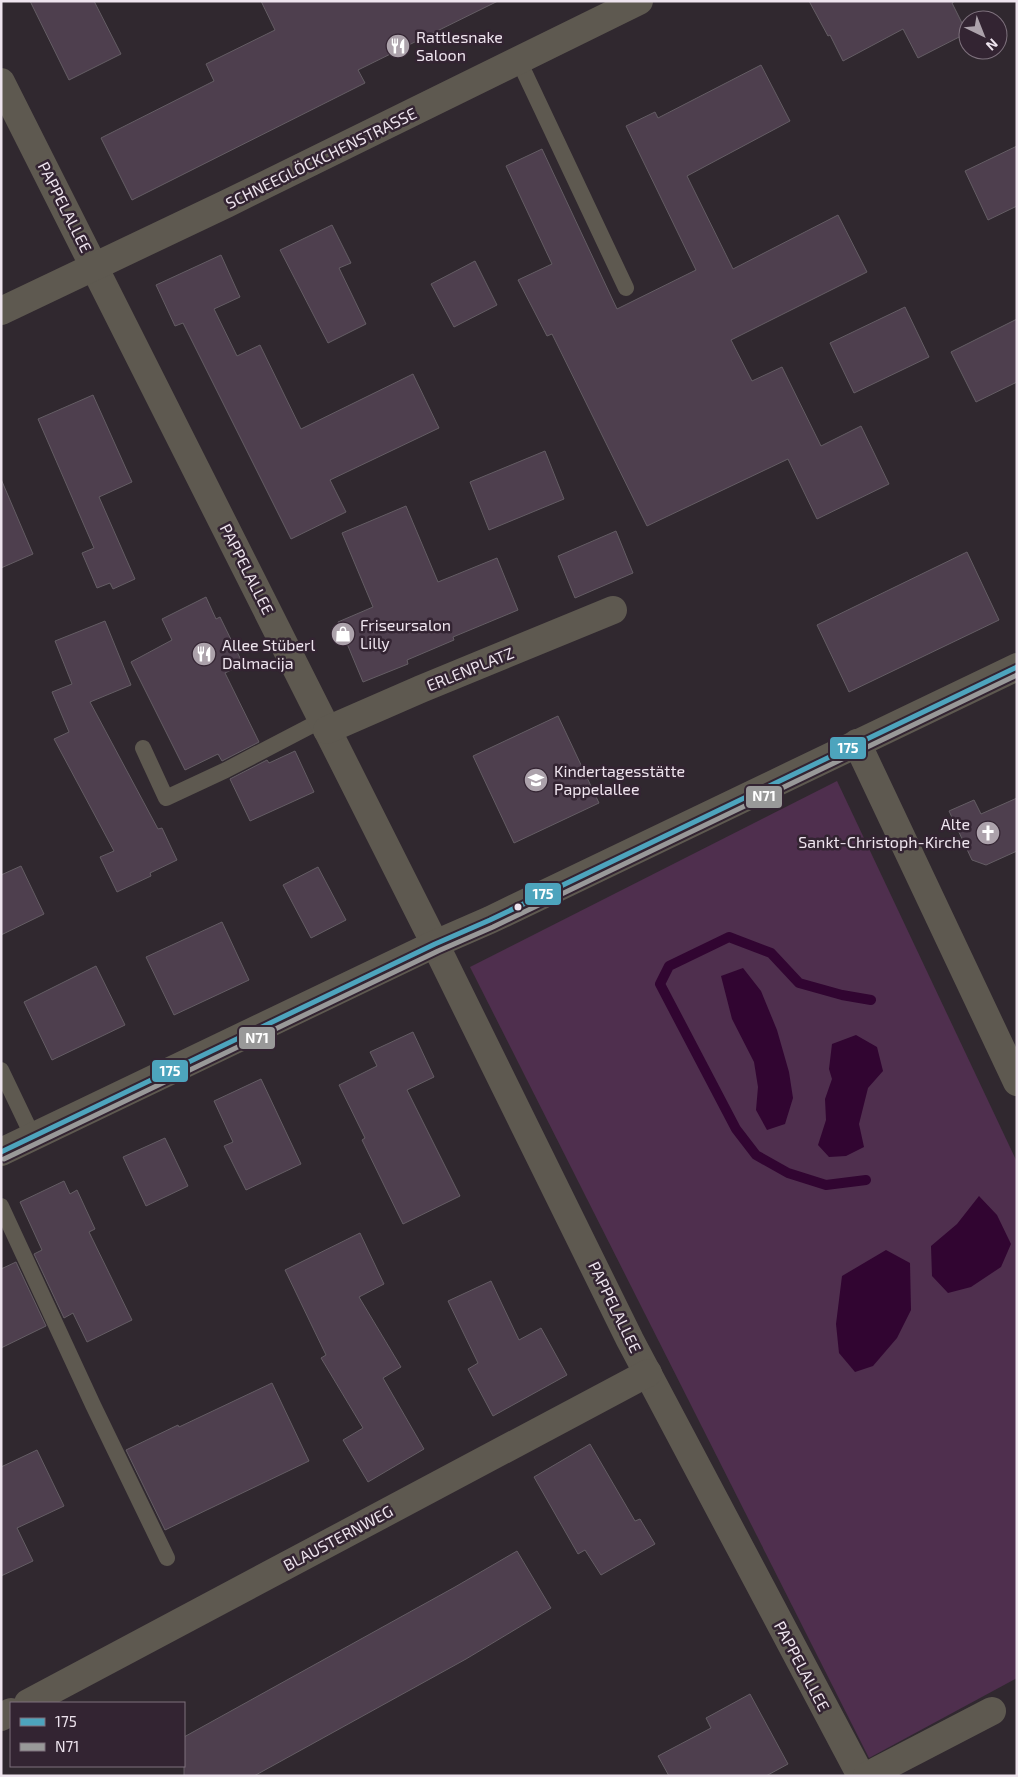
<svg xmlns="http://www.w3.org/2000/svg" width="1018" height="1777" viewBox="0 0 1018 1777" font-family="'Exo 2',sans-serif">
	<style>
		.green { fill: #4f2f4e }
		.water { fill: #310531 }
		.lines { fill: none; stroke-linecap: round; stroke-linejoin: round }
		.stream { stroke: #310531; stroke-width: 10 }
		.building { fill: #4e3f4e; stroke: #645d64 }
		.lane { stroke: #5e5950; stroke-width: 16 }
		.street { stroke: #5e5950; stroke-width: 28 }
		.bus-1-casing { stroke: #332432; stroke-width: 9 }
		.bus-2-casing { stroke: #332432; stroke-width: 9 }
		.bus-1 { stroke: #4da4bd; stroke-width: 5 }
		.bus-2 { stroke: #999; stroke-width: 5 }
		.bus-dot { fill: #eee4ee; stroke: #332432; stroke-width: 2 }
		.labels { text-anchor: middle; stroke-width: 5; stroke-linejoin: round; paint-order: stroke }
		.poi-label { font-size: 16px; fill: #eee4ee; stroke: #332432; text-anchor: start }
		.street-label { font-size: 16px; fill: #eee4ee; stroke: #332432 }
		.line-badge { stroke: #332432; stroke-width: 2 }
		.badge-label { font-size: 14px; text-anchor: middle; font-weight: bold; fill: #fff }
	</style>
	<rect width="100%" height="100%" fill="#30282f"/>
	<path class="green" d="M837,781L1017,1162V1678L869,1758L470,967Z"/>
	<g class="water">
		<path d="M743,968L761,991L777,1030L789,1072L793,1098L785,1124L767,1130L756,1110L758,1087L754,1062L732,1019L721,976Z"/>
		<path d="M856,1035L877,1047L883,1071L868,1088L859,1124L864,1147L846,1156L829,1157L818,1145L826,1120L825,1099L832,1079L829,1069L832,1044Z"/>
		<path d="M979,1196L997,1215L1011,1244L1001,1267L971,1287L948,1293L932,1276L931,1246L957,1224Z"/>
		<path d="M886,1250L910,1263L911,1310L897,1338L873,1366L855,1372L839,1353L836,1324L842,1276Z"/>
	</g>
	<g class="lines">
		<path class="stream" d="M866,1180L826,1185L788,1173L756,1155L736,1129L660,984L669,966L729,937L771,953L799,983L842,995L871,1000"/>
	</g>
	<g class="building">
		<path d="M30,1H94L121,54L69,80Z"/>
		<path d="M261,1H498L358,70L365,83L132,200L101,138L214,81L206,64L275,30Z"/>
		<path d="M809,1H955L952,3L967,33L918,58L903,29L843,61L830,35L828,36Z"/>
		<path d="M761,65L790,121L687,176L733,269L838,215L867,272L731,340L752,381L782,367L821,446L861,426L889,484L817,519L788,459L647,526L552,334L547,336L518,280L552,264L506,166L542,149L617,309L696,270L626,126L655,112L658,118Z"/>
		<path d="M1017,146V206L988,220L965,171Z"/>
		<path d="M332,225L351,263L339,268L366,324L328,343L280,250Z"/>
		<path d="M221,255L240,297L214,309L237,356L260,345L301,429L413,374L439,428L330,480L346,512L291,539L183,323L175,326L156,285Z"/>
		<path d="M475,261L497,305L454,327L431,284Z"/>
		<path d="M905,307L929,357L854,393L830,343Z"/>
		<path d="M1017,319V382L976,402L951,352Z"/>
		<path d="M93,395L132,482L99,497L135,579L113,589L110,583L97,588L82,553L94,548L38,419Z"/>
		<path d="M545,451L564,499L489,530L470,482Z"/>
		<path d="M1,479L33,554L1,568Z"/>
		<path d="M406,506L438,582L497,558L518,610L453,637L454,640L407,660L408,664L363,682L338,622L373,607L342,533Z"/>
		<path d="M616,531L633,573L575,598L558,556Z"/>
		<path d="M967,552L999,620L849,692L817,625Z"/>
		<path d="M206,597L216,619L220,617L243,664L225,673L259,742L222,761L218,754L185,770L131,662L172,640L162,619Z"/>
		<path d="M105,621L131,685L90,702L158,829L162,828L177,860L150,873L151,876L117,892L100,857L114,851L54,739L69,732L52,692L72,684L55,641Z"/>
		<path d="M558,716L599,803L514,843L473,756Z"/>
		<path d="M295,751L314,792L250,821L230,779L267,760L269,763Z"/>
		<path d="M1017,798V851L986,865L972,860L949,811L974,800L981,814Z"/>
		<path d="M21,866L44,914L1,935V875Z"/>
		<path d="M318,867L346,920L311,938L283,885Z"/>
		<path d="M222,922L249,980L174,1015L146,957Z"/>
		<path d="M96,966L125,1025L52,1060L24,1002Z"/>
		<path d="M413,1032L434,1077L407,1090L460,1196L403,1224L362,1140L365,1138L339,1085L377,1066L370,1052Z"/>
		<path d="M261,1079L301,1164L246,1190L224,1146L233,1142L214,1101Z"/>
		<path d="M165,1138L188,1186L146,1206L123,1157Z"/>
		<path d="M64,1181L70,1194L77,1190L95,1229L89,1232L132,1320L87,1342L73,1313L64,1318L34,1254L42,1250L20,1202Z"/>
		<path d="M360,1233L384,1284L359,1297L401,1367L383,1378L424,1449L368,1482L343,1440L363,1428L321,1358L326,1355L285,1270Z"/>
		<path d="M16,1262L46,1326L1,1348V1269Z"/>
		<path d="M491,1281L519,1340L541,1328L567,1375L493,1416L468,1369L478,1363L448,1301Z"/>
		<path d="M272,1383L309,1461L165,1530L126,1450L178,1425L179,1427Z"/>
		<path d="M590,1444L635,1521L640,1519L655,1544L601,1575L585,1550L578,1554L534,1477Z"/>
		<path d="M37,1450L64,1506L17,1528L33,1561L1,1576V1467Z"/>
		<path d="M517,1551L551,1608L466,1659L254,1776H184V1737L455,1587Z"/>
		<path d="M750,1694L788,1764L766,1776H669L658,1756L711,1728L706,1718Z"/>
	</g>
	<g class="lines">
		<g class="lane">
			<path d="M519,61L626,288"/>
			<path d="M143,748L166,798L226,770L322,720"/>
			<path d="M1,1070L33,1137"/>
			<path d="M1,1206L93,1405L167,1558"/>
		</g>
		<g class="street">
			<path d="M1,82L435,944L630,1340L861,1776"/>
			<path d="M1,311L226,204L639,1"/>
			<path d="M327,730L421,689L613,610"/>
			<path d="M857,743L1017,1082"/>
			<path d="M1,1152L435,944L490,920L1017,667"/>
			<path d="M28,1703L648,1373"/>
			<path d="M1,1717L11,1712"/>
			<path d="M867,1776L992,1711"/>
		</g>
		<g class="bus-1-casing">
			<path id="bus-1" d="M1,1152L435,944L490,920L1017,667"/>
		</g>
		<g class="bus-2-casing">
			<path id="bus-2" d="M4,1159L438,951L493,927L1017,675"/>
		</g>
		<use href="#bus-1" class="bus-1"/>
		<use href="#bus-2" class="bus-2"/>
	</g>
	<defs>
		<g id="restaurant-disc" transform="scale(1.25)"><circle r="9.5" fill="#aca2ab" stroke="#332432"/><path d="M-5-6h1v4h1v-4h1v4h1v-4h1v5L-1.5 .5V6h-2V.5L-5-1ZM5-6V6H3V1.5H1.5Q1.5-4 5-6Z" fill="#fff"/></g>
		<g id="shop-disc" transform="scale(1.25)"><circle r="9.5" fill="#aca2ab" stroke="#332432"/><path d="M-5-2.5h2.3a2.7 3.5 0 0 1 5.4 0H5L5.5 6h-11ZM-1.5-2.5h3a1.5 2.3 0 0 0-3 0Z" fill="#fff"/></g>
		<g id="school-disc" transform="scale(1.25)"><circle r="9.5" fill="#aca2ab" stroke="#332432"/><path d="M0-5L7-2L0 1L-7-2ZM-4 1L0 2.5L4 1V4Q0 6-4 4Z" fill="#fff"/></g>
		<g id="church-disc" transform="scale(1.25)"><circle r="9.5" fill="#aca2ab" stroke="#332432"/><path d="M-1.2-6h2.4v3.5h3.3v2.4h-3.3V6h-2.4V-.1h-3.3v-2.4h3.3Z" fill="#fff"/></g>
	</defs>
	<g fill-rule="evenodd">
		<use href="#restaurant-disc" x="398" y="46"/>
		<use href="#shop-disc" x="343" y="634"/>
		<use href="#restaurant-disc" x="204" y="654"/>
		<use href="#school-disc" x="536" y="780"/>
		<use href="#church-disc" x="988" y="833"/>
	</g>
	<circle class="bus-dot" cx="518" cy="907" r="4.5"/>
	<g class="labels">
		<g class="poi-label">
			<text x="416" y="43">Rattlesnake<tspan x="416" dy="18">Saloon</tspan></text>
			<text x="360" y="631">Friseursalon<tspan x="360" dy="18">Lilly</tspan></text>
			<text x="222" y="651">Allee Stüberl<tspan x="222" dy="18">Dalmacija</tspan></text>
			<text x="554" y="777">Kindertagesstätte<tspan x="554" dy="18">Pappelallee</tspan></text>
			<text x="970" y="830" text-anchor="end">Alte<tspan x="970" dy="18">Sankt-Christoph-Kirche</tspan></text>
		</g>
		<g class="street-label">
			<text transform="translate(321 158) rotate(-26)" y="6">SCHNEEGLÖCKCHENSTRASSE</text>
			<text transform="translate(65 207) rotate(63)" y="6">PAPPELALLEE</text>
			<text transform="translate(247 569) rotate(63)" y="6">PAPPELALLEE</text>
			<text transform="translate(470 669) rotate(-22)" y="6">ERLENPLATZ</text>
			<text transform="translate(615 1307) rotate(64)" y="6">PAPPELALLEE</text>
			<text transform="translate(338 1538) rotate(-28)" y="6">BLAUSTERNWEG</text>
			<text transform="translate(802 1666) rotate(62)" y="6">PAPPELALLEE</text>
		</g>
	</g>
	<g class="line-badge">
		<rect x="829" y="736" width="38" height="24" rx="5" fill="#4da4bd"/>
		<rect x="745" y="785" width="38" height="24" rx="5" fill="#999"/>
		<rect x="524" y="882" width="38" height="24" rx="5" fill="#4da4bd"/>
		<rect x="238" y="1026" width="38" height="24" rx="5" fill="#999"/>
		<rect x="151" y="1059" width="38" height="24" rx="5" fill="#4da4bd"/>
	</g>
	<g class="badge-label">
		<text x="848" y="753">175</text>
		<text x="764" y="801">N71</text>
		<text x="543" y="899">175</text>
		<text x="257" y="1043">N71</text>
		<text x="170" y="1076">175</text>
	</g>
	<rect width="1018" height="1777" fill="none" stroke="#eee4ee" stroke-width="5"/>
	<rect x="10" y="1702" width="175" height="65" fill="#332432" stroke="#7e717d"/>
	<rect x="20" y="1718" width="25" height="8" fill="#4da4bd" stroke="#7e717d"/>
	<text x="55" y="1727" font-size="15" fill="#eee4ee">175</text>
	<rect x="20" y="1743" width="25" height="8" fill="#999999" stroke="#7e717d"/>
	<text x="55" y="1752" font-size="15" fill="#eee4ee">N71</text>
	<g transform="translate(983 35) rotate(137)"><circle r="24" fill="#332432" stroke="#7e717d"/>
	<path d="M0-4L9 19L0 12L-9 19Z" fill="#aca2ab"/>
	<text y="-8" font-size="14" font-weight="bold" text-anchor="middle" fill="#eee4ee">N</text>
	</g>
</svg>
